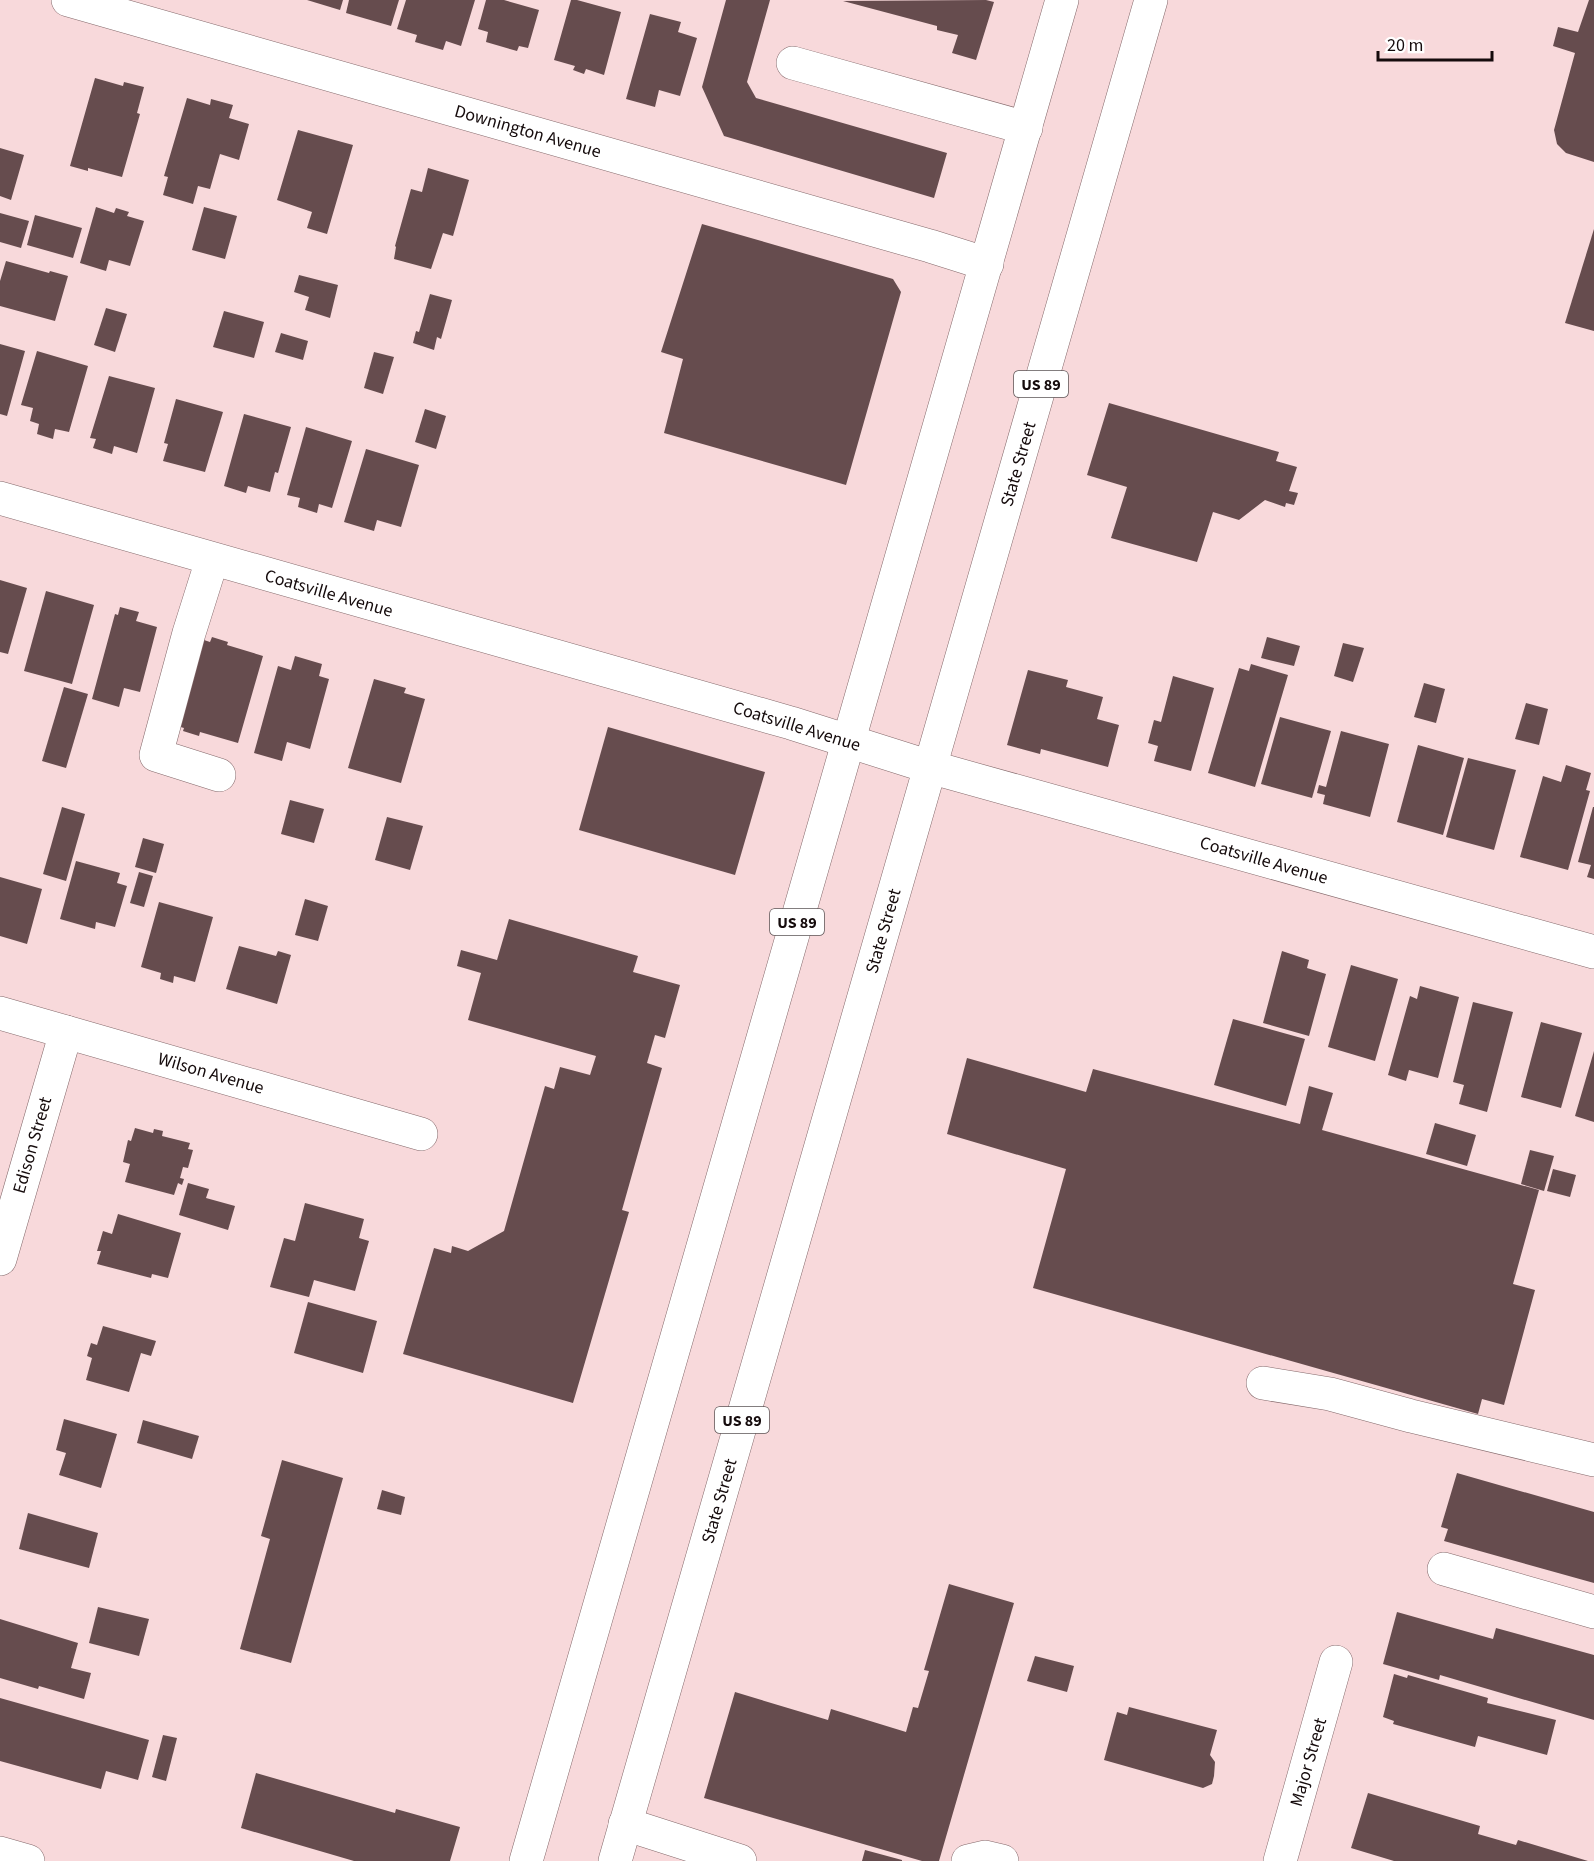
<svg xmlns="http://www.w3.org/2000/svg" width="1594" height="1861" viewBox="0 0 1594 1861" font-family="'Source Sans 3',sans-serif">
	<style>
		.building { fill: #664c4e }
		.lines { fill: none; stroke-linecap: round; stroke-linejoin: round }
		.minor-casing { stroke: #84696b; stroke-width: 34 }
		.major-casing { stroke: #84696b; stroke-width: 34 }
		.minor { stroke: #fff; stroke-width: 33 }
		.major { stroke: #fff; stroke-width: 33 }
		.labels { text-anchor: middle; stroke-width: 6; stroke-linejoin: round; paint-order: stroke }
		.shield { fill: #fff; stroke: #5b5455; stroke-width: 1.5 }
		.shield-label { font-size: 16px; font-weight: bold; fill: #150b0c }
		.street-label { font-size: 18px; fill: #150b0c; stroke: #fff }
	</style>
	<rect width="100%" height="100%" fill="#f8d9db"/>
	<g class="building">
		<path d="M307,0H343L340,10Z"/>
		<path d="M349,0H399L391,26L346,13Z"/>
		<path d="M406,0H475L461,46L446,41L443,50L415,42L417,35L397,29Z"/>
		<path d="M486,0H504L539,10L528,48L519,46L517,51L486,42L488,32L478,29Z"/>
		<path d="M571,0H577L621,12L604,75L586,69L584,74L573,70L575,66L554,60Z"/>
		<path d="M726,0H770L747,82L756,98L947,153L934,198L724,136L702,87Z"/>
		<path d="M986,0L994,2L976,60L952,53L958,35L937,30V26L843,1Z"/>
		<path d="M1589,0H1594V162L1566,153L1557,144L1554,130L1575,53L1553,46L1558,27L1578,32Z"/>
		<path d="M650,14L681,22L678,32L697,38L680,96L659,90L655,107L626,99Z"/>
		<path d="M95,78L123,86L124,82L144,87L137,113L140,114L122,177L88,168V171L70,166Z"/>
		<path d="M187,98L210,105L211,99L233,105L229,118L249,124L239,160L220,154L210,189L198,186L193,204L163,195L168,177L164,176Z"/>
		<path d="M298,130L353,145L327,234L307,228L312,212L277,200Z"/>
		<path d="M0,148L24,155L11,200L0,196Z"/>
		<path d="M428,168L469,180L453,236L443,233L431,269L394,259L396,247L395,246L411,189L422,192Z"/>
		<path d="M96,207L114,213L116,208L129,212L127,216L144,221L130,266L109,260L106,271L80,263Z"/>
		<path d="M204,207L237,216L225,259L192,250Z"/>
		<path d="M0,213L29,221L21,248L0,242Z"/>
		<path d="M35,215L82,228L73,258L27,245Z"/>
		<path d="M702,224L893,279L901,292L846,485L664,433L683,359L661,352Z"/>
		<path d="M1594,229V331L1565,323Z"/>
		<path d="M6,261L49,273L50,271L68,276L55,321L0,306V281Z"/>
		<path d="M299,275L338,285L330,318L305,310L309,297L294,292Z"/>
		<path d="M430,294L452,300L441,339L437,337L434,350L413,343L416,331L419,332Z"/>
		<path d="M106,308L127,314L115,352L94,345Z"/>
		<path d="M224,311L264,322L254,358L213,347Z"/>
		<path d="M281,333L308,341L303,360L275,352Z"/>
		<path d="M0,344L25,351L7,416L0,414Z"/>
		<path d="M37,351L88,366L69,432L55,429L53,439L37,434L39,424L30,421L33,408L21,405Z"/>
		<path d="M374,352L394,357L383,394L364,388Z"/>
		<path d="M109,376L155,388L137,453L114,446L112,454L93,448L96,439L90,438Z"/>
		<path d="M176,399L223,412L205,472L163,461L168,444L164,443Z"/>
		<path d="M1109,403L1279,452L1276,461L1297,467L1289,491L1298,493L1294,505L1286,503L1285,507L1265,500L1239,520L1213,512L1197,562L1111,538L1127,487L1087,475Z"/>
		<path d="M425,409L446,416L436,449L415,442Z"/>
		<path d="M244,414L291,427L278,473L275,472L270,492L248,486L246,493L224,486Z"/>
		<path d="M306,427L352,441L332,508L319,504L317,513L298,507L300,498L287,495Z"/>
		<path d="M366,449L419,465L401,527L377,520L374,531L344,522Z"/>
		<path d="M0,580L27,588L8,654L0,652Z"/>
		<path d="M46,591L94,605L72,684L24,671Z"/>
		<path d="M120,607L139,612L136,621L157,627L140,692L124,688L119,707L92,699L115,614L118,615Z"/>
		<path d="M195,637L210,642L212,637L228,642L227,645L263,656L238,743L200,732L199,736L183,731L184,728L170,724Z"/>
		<path d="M1267,637L1300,646L1294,666L1261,658Z"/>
		<path d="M1343,643L1364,648L1353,682L1334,676Z"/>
		<path d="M295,656L322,664L319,676L329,679L310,749L287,742L282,761L254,753L278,666L291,670Z"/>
		<path d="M1251,664L1288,675L1255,787L1208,773L1239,668L1249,671Z"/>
		<path d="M1028,670L1068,680L1066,687L1103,697L1097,719L1119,725L1108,767L1041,749L1040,754L1007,745Z"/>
		<path d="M1173,676L1214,688L1191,771L1154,761L1158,746L1148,743L1154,720L1161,722Z"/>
		<path d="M374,679L406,688L404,693L425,699L401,783L348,768Z"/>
		<path d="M1424,683L1445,689L1436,723L1414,717Z"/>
		<path d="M64,687L88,694L66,768L42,761Z"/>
		<path d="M1526,703L1548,709L1539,745L1515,739Z"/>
		<path d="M1280,717L1331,731L1312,798L1261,784Z"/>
		<path d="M608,727L765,772L735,875L579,830Z"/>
		<path d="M1341,731L1389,744L1370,817L1323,804L1325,795L1317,793L1319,785L1326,787Z"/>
		<path d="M1418,745L1464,758L1443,835L1397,822Z"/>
		<path d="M1468,758L1516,770L1494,850L1446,837Z"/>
		<path d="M1566,765L1591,773L1586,790L1590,791L1568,870L1520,857L1543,776L1561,782Z"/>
		<path d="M290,800L324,809L314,843L281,834Z"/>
		<path d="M62,807L85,814L66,881L43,874Z"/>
		<path d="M1593,807H1594V879L1587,877L1591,865L1578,862Z"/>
		<path d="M387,817L423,826L410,870L375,860Z"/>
		<path d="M143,838L164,844L156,873L135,867Z"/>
		<path d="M76,861L120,873L117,883L127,886L115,927L96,922L95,929L60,919Z"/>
		<path d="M139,872L153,876L144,907L130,903Z"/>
		<path d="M0,877L42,889L27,944L0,936Z"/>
		<path d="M305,899L328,906L318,941L295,935Z"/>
		<path d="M159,902L213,917L195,982L174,976L173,983L160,979L161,973L141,967Z"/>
		<path d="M509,919L638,956L633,972L680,985L665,1038L655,1035L647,1063L662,1068L622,1210L629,1212L573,1403L403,1354L434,1248L451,1253L452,1246L468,1251L504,1231L545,1086L554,1089L560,1067L590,1075L596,1056L468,1020L481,973L457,966L461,950L497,960Z"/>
		<path d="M239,946L276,956L278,951L291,955L277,1004L226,989Z"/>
		<path d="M1282,951L1309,960L1307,968L1326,974L1309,1036L1263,1023Z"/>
		<path d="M1351,965L1398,979L1375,1061L1328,1047Z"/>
		<path d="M1420,986L1459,997L1438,1078L1409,1070L1406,1081L1388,1075L1410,996L1417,999Z"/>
		<path d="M1473,1002L1513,1012L1487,1112L1459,1104L1464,1085L1453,1082Z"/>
		<path d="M1233,1019L1305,1039L1286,1106L1214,1085Z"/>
		<path d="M1541,1022L1582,1033L1561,1108L1521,1097Z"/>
		<path d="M1594,1051V1122L1575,1116Z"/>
		<path d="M967,1058L1086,1092L1093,1069L1300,1124L1309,1086L1333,1093L1322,1130L1539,1190L1513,1284L1535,1290L1504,1405L1482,1399L1478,1414L1033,1288L1066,1169L947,1134Z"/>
		<path d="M1435,1123L1476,1135L1467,1166L1426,1154Z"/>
		<path d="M135,1128L153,1133L154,1129L163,1131L162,1136L190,1143L188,1149L193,1150L188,1168L183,1167L180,1178L184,1179L182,1185L178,1183L174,1195L125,1182L130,1164L123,1162L128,1140L131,1141Z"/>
		<path d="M1530,1150L1554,1156L1544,1191L1521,1184Z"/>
		<path d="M1553,1169L1576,1175L1570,1197L1547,1191Z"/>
		<path d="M188,1183L209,1189L206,1198L235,1206L228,1230L179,1215Z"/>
		<path d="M305,1203L364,1219L359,1238L369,1241L355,1291L314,1280L309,1297L270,1287L284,1238L295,1241Z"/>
		<path d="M118,1214L181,1233L168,1278L152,1274L151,1278L97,1264L101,1251H97L103,1231L112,1234Z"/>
		<path d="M308,1302L377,1321L363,1373L294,1353Z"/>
		<path d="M103,1326L156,1341L151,1356L141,1353L129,1392L86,1380L92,1358L87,1356L91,1343L97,1345Z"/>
		<path d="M64,1419L117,1434L101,1488L59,1475L66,1453L56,1450Z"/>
		<path d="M143,1420L199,1436L192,1459L137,1443Z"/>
		<path d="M282,1460L343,1478L291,1663L240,1649L270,1539L261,1536Z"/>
		<path d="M1457,1473L1594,1512V1583L1444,1541L1448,1529L1441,1527Z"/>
		<path d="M382,1490L405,1497L401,1515L377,1509Z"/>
		<path d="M28,1513L98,1533L89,1568L19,1549Z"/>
		<path d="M949,1584L1014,1603L939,1861H922L704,1798L735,1692L828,1720L831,1709L906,1732L913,1707L918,1708L929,1671L924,1670Z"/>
		<path d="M98,1607L149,1619L139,1656L89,1643Z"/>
		<path d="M1397,1612L1493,1639L1496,1628L1594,1655V1720L1440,1675L1439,1680L1383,1664Z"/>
		<path d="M0,1619L78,1643L71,1668L91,1673L84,1699L39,1686L38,1689L0,1678Z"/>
		<path d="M1035,1656L1074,1666L1067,1692L1027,1681Z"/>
		<path d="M1394,1674L1407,1678L1408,1675L1488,1698L1487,1703L1556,1720L1547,1755L1478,1736L1475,1747L1393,1724L1394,1721L1383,1717Z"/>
		<path d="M0,1698L149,1740L138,1780L106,1771L101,1789L0,1761Z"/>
		<path d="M1129,1707L1217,1730L1210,1755L1215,1762L1214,1776L1212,1784L1203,1788L1104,1760L1117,1712L1127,1715Z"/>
		<path d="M163,1735L177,1738L166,1781L152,1777Z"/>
		<path d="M256,1773L395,1813L396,1809L460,1827L450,1861H354L241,1828Z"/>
		<path d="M1368,1793L1480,1826L1478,1834L1516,1845L1518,1840L1588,1861H1394L1351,1848Z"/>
		<path d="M865,1850L902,1860V1861H862Z"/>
	</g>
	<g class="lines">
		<g class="minor-casing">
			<g id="minor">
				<path d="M68,0L930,246L987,264"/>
				<path d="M793,63L1026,128"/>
				<path d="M0,498L791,723L930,767L1594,952"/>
				<path d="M212,560L189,633L156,755L219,775"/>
				<path d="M0,1013L421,1134"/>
				<path d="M0,1259L66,1032"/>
				<path d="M1263,1383L1330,1394L1411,1416L1594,1460"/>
				<path d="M1444,1569L1594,1612"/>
				<path d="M625,1824L740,1861"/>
				<path d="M0,1853L28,1861"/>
				<path d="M968,1861L985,1857L1002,1861"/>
				<path d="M1280,1861L1336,1662"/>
			</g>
		</g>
		<g class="major-casing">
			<g id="major">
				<path d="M526,1861L1062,0"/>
				<path d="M615,1861L1151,0"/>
			</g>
		</g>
		<use href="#minor" class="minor"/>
		<use href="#major" class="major"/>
	</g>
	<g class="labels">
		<g class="shield">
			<rect x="1014" y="371" width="54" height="26" rx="4.5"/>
			<rect x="770" y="909" width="54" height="26" rx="4.5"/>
			<rect x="715" y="1407" width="54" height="26" rx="4.5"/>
		</g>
		<g class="shield-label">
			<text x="1041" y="390">US 89</text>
			<text x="797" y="928">US 89</text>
			<text x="742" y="1426">US 89</text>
		</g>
		<g class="street-label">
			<text transform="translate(528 131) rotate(16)" y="6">Downington Avenue</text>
			<text transform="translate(1018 464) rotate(-74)" y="6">State Street</text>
			<text transform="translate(329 593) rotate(16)" y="6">Coatsville Avenue</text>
			<text transform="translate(797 726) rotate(17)" y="6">Coatsville Avenue</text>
			<text transform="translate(1264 860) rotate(16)" y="6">Coatsville Avenue</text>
			<text transform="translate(883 931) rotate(-74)" y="6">State Street</text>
			<text transform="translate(211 1073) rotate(16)" y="6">Wilson Avenue</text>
			<text transform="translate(32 1145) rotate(-74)" y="6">Edison Street</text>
			<text transform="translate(719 1501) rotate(-74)" y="6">State Street</text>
			<text transform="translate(1308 1762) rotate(-74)" y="6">Major Street</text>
		</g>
	</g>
	<path d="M1378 51v9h114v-9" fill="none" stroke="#150b0c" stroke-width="3"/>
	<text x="1387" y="51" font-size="18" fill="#150b0c" stroke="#ffffff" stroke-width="4.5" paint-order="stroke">20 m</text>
</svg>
